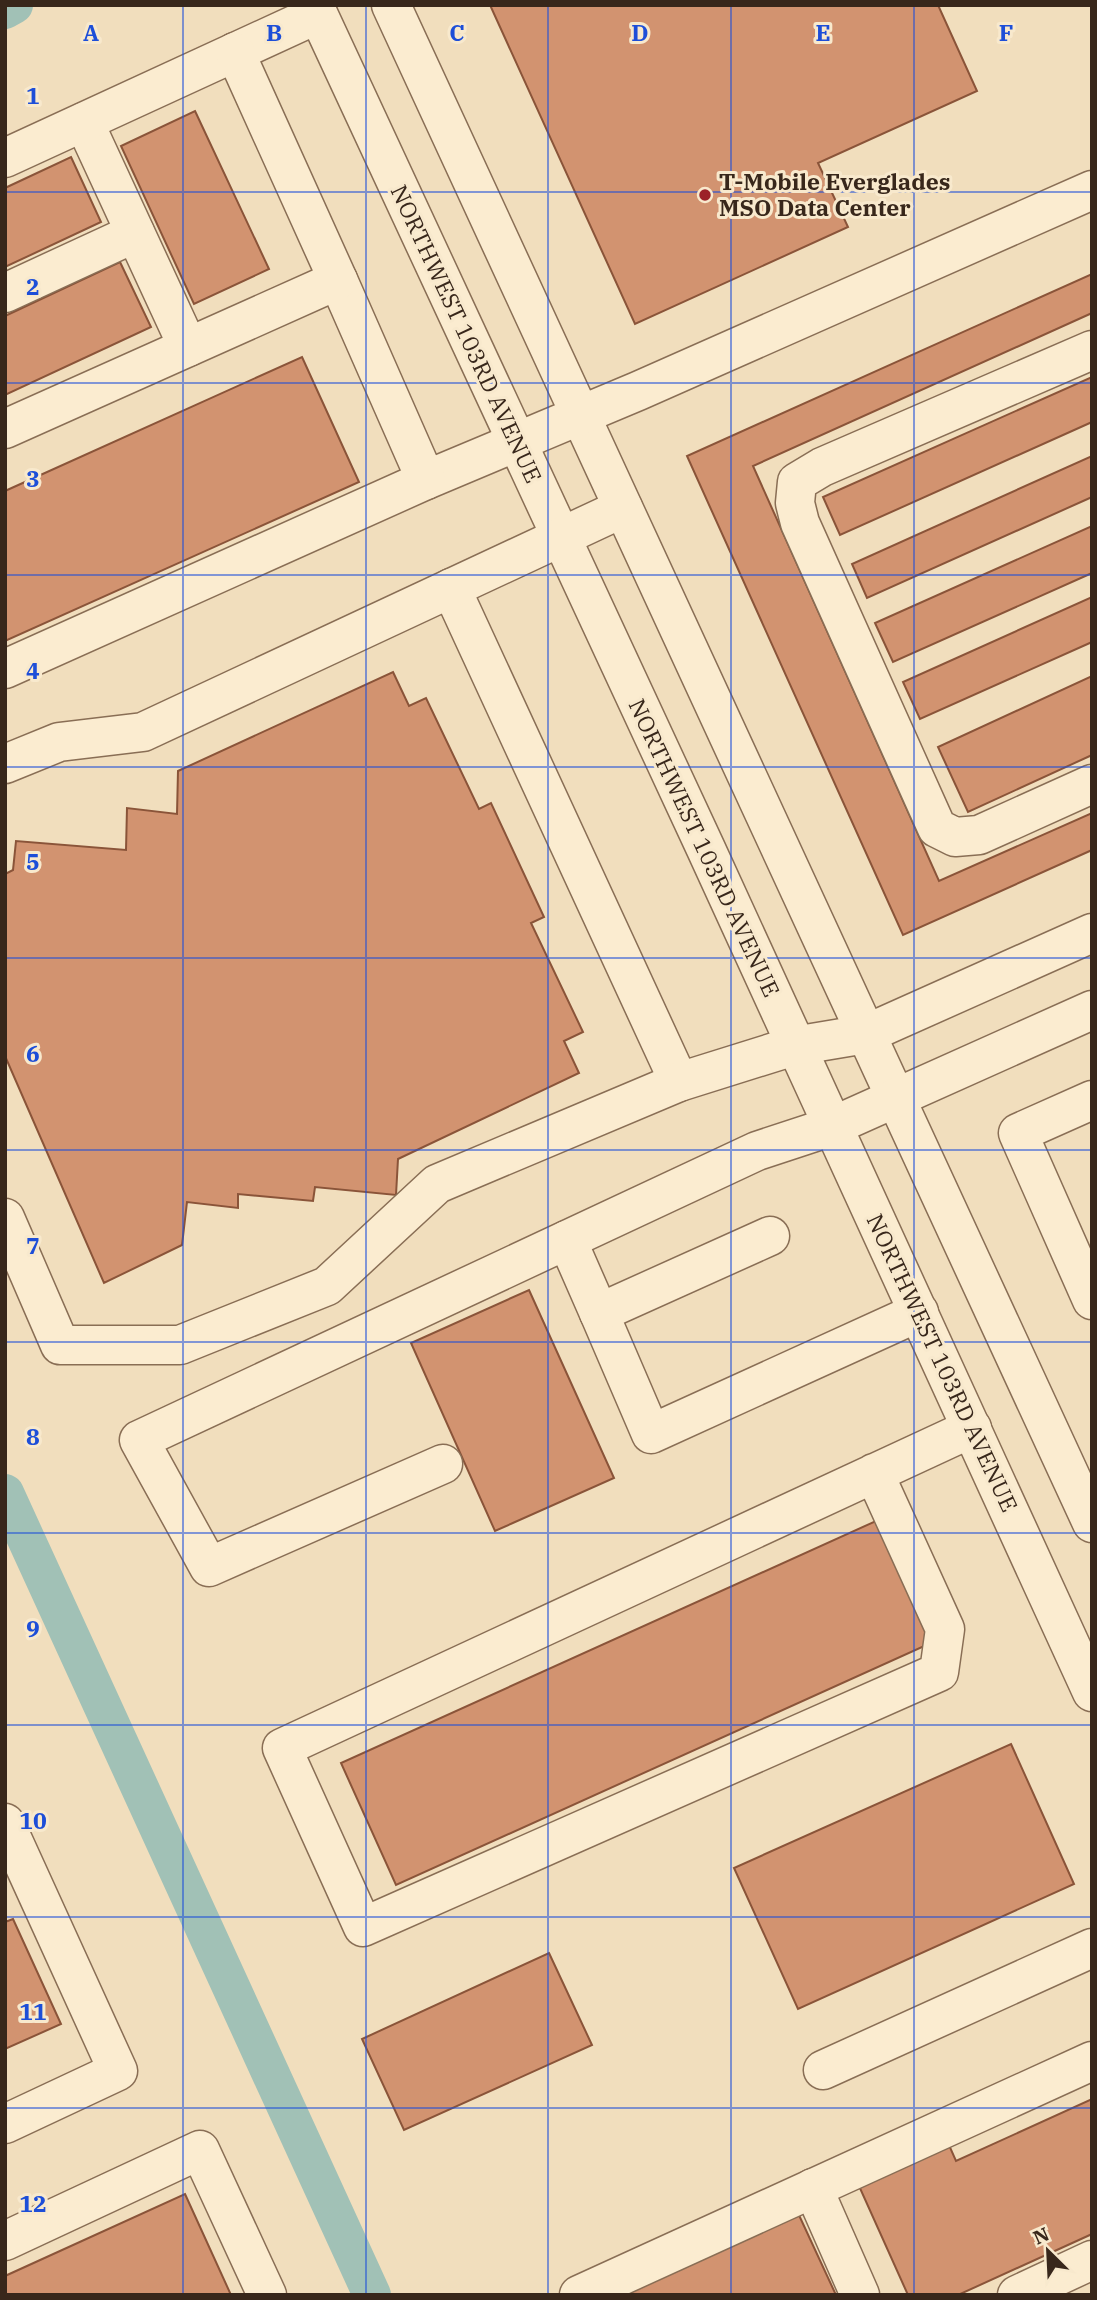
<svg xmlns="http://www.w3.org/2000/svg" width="1097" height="2300" viewBox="0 0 1097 2300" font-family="'IBM Plex Serif',serif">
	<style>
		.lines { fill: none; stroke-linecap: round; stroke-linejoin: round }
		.canal { stroke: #a1c1b6; stroke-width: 38 }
		.building { fill: #d29370; stroke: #8a5439; stroke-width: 2 }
		.minor-casing { stroke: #896e55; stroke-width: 41 }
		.minor { stroke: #fbecd0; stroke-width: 38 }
		.grid { fill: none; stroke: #1d4ed8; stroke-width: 2; stroke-opacity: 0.55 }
		.poi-dot { fill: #9c2129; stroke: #f8e9cd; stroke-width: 2.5 }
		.labels { text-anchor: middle; stroke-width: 6; stroke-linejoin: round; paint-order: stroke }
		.poi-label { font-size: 23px; font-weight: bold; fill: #38271b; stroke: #f8e9cd; text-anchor: start }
		.street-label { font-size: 23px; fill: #38271b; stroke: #f8e9cd }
		.grid-label { font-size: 23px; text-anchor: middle; font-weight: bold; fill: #1d4ed8; stroke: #f8e9cd; stroke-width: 6; stroke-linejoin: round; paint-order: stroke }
	</style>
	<rect width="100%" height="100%" fill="#f1debd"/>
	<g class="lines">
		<g class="canal">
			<path d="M5,10L14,5"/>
			<path d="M5,1493L372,2295"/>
		</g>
	</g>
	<g class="building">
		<path d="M490,5H938L977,91L818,163L848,227L635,324Z"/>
		<path d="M195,111L269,269L194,304L121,146Z"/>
		<path d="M71,157L101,222L5,267V188Z"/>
		<path d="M120,262L151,327L5,395V316Z"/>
		<path d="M1092,274V313L753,466L939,881L1092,813V850L903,935L687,456Z"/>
		<path d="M302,357L359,482L5,641V491Z"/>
		<path d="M1092,377V422L840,535L823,497Z"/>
		<path d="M1092,456V497L867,598L852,564Z"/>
		<path d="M1092,526V573L893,662L875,623Z"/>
		<path d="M1092,597V642L920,719L903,682Z"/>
		<path d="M393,672L409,706L426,698L479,809L491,803L544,917L531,923L583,1032L564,1041L579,1073L398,1159L396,1195L315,1187L313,1201L238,1194V1208L187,1202L182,1245L104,1283L5,1056V874L13,870L16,841L126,850L127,808L177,814L178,771Z"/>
		<path d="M1092,676V755L968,812L938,747Z"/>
		<path d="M529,1290L614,1478L495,1531L411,1343Z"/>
		<path d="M876,1521L931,1643L396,1885L341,1763Z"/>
		<path d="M1011,1744L1074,1884L798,2009L734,1868Z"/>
		<path d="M13,1919L61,2024L5,2049V1922Z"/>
		<path d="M549,1953L592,2045L404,2130L362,2039Z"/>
		<path d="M1092,2099V2234L958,2295H908L859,2186L949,2145L956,2161Z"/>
		<path d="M185,2194L231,2295H5V2276Z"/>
		<path d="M798,2213L836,2295H620Z"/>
	</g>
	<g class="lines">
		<g class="minor-casing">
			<g id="minor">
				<path d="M314,5L706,849L1092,1692"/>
				<path d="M391,5L1092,1523"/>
				<path d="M84,122L188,347"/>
				<path d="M5,158L318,14"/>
				<path d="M338,280L426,480L638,391L1092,190"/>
				<path d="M5,293L135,233"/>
				<path d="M1092,350L822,467L797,482L795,503L800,523L937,828L955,837L979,835L1092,784"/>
				<path d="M5,429L338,280L235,52"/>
				<path d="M451,588L679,1082"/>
				<path d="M5,669L426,480"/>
				<path d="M5,764L59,742L143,732L623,508"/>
				<path d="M1092,1100L1018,1133L1092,1300"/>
				<path d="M5,1218L60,1345H180L327,1286L437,1184L679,1082L794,1046L866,1034L1092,933"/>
				<path d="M770,1236L599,1313L651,1434L919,1312"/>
				<path d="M567,1240L599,1313"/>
				<path d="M443,1464L209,1567L139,1440L757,1151L833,1126L1092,1010"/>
				<path d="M874,1473L945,1629L939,1672L363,1927L282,1748L972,1428"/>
				<path d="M5,1823L118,2071L5,2124"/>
				<path d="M823,2070L1092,1948"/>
				<path d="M813,2188L860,2295"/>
				<path d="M5,2241L200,2150L267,2295"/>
				<path d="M579,2295L1092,2061"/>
				<path d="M1017,2295L1092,2260"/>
			</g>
		</g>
		<use href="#minor" class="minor"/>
	</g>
	<path class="grid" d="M183,5V2295M366,5V2295M548,5V2295M731,5V2295M914,5V2295M5,192H1092M5,383H1092M5,575H1092M5,767H1092M5,958H1092M5,1150H1092M5,1342H1092M5,1533H1092M5,1725H1092M5,1917H1092M5,2108H1092"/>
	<circle class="poi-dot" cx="705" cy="195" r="7"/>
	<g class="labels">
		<g class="poi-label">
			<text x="719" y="190">T-Mobile Everglades<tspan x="719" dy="26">MSO Data Center</tspan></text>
		</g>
		<g class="street-label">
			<text transform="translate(466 334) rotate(65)" y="8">NORTHWEST 103RD AVENUE</text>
			<text transform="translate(704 848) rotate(65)" y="8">NORTHWEST 103RD AVENUE</text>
			<text transform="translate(942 1363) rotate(65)" y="8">NORTHWEST 103RD AVENUE</text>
		</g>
	</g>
	<g class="grid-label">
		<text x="91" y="41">A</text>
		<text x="274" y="41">B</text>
		<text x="457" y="41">C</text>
		<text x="640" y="41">D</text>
		<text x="823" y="41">E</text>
		<text x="1006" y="41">F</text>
		<text x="33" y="104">1</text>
		<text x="33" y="295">2</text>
		<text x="33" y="487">3</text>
		<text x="33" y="679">4</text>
		<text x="33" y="870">5</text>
		<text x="33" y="1062">6</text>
		<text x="33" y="1254">7</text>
		<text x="33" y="1445">8</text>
		<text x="33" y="1637">9</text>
		<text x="33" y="1829">10</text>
		<text x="33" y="2020">11</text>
		<text x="33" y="2212">12</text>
	</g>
	<rect width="1097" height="2300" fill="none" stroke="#38271b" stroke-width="14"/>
	<g transform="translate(1048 2251) rotate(336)" stroke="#f8e9cd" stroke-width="5" paint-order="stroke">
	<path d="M0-5L12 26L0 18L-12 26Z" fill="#38271b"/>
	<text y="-10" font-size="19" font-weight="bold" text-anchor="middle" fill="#38271b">N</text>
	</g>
</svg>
